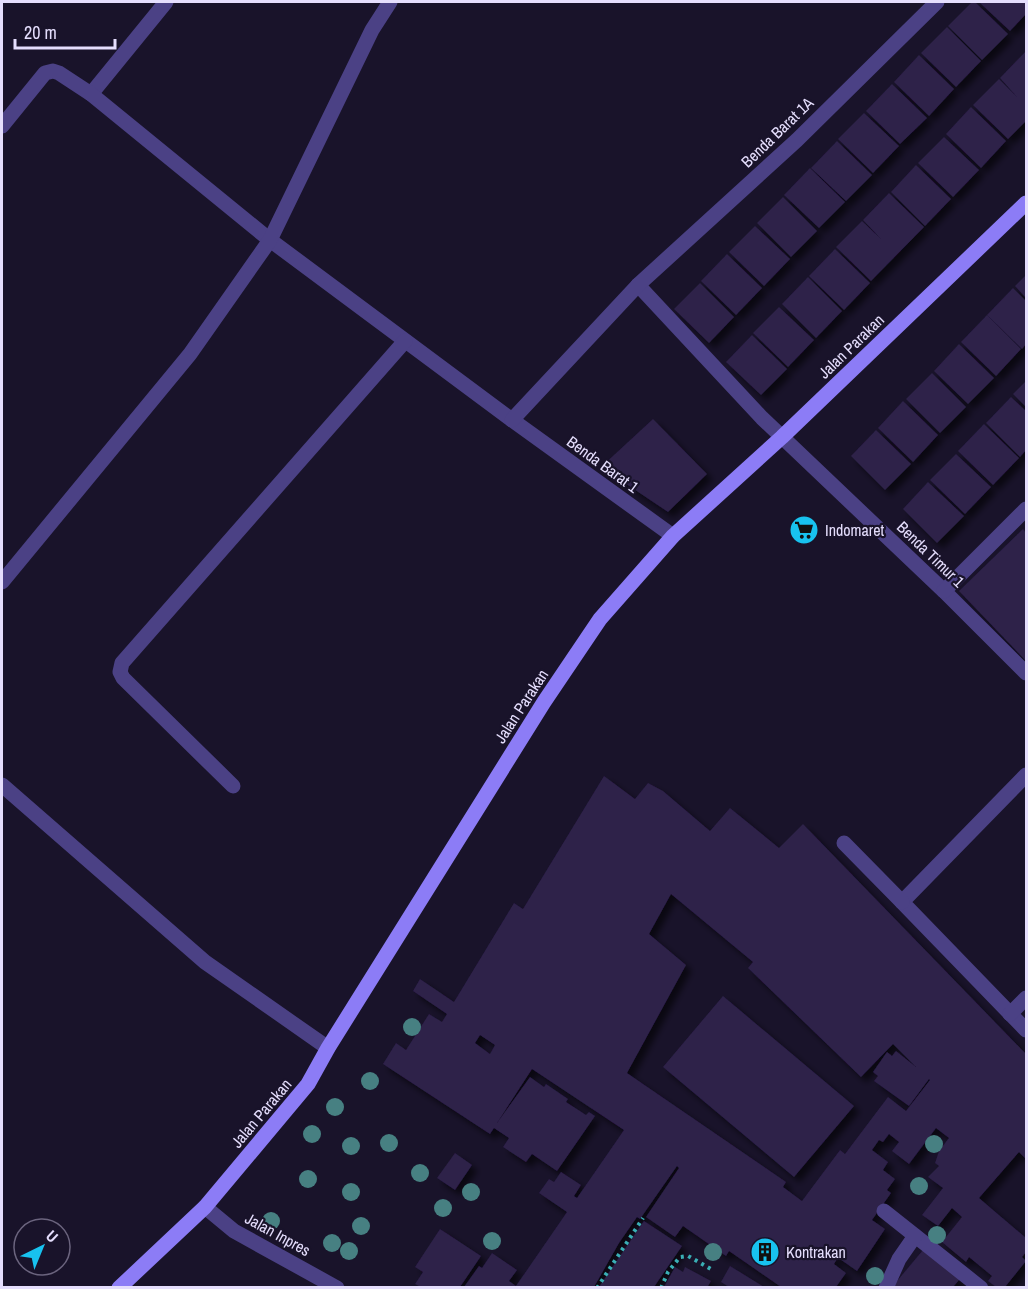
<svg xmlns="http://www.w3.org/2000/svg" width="1028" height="1289" viewBox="0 0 1028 1289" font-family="'Archivo Narrow',sans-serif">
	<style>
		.building { fill: #2d2049; fill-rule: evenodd; filter: url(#shadow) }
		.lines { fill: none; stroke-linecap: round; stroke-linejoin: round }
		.path { stroke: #3aafb5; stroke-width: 4; stroke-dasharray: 3 4.5; stroke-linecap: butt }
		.street { stroke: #4b4185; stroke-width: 15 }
		.secondary { stroke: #8c7cf6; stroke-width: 15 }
		.tree { fill: #478082 }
		.labels { text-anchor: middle; stroke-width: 4.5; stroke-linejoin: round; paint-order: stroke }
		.street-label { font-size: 16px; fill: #e5defd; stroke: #19132a }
		.poi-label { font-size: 16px; fill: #e5defd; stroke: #19132a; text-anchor: start }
	</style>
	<defs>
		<filter id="shadow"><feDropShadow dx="5.5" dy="5.5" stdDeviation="3" flood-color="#0009"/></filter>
	</defs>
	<rect width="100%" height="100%" fill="#19132a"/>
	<g class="building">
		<path d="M972,2H975L1008,34L982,60L948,26Z"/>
		<path d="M979,2H1026V14L1010,31Z"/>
		<path d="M947,27L981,61L956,87L921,53Z"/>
		<path d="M1026,51V121L1008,139L973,105L999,79L1017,97L1000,78Z"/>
		<path d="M919,55L954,89L929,116L894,82Z"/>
		<path d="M892,84L927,118L900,144L866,111Z"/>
		<path d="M971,107L1006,141L981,168L946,134Z"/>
		<path d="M864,113L899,146L873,173L838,139Z"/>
		<path d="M944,137L979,170L953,197L918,163Z"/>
		<path d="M837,141L872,175L846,201L811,168Z"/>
		<path d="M916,165L951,199L925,226L891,192Z"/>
		<path d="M810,168L845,202L819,228L784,195Z"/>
		<path d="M889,193L924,227L871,281L836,247L862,221L881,239L863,220Z"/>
		<path d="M783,197L817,231L791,257L757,223Z"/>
		<path d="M755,226L790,259L764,286L729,252Z"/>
		<path d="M835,249L870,283L844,310L809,276Z"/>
		<path d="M727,254L762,288L736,315L701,281Z"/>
		<path d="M1026,275V298L1015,286Z"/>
		<path d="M808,277L842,311L816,338L782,304Z"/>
		<path d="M700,283L734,317L709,343L674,309Z"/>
		<path d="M1013,288L1026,301V344L1022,349L987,315Z"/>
		<path d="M779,307L814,340L788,367L753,333Z"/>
		<path d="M987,315L1021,349L996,376L961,342Z"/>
		<path d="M752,335L787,369L761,395L726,362Z"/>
		<path d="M959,344L994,378L968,404L934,371Z"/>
		<path d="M932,373L966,407L940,433L906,399Z"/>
		<path d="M1026,381V407L1013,394Z"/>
		<path d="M1011,397L1026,411V450L1020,457L986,423Z"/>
		<path d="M903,401L938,435L913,462L878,428Z"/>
		<path d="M653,419L707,474L668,512L601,467Z"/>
		<path d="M984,424L1019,458L993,485L958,451Z"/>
		<path d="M876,430L911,464L885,490L851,456Z"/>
		<path d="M956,454L991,487L965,514L930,480Z"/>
		<path d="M928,482L964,516L937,543L903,509Z"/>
		<path d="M1023,529L1026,533V661L959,591Z"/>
		<path d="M604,776L635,799L648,783L663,791L710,831L730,808L779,848L803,824L1026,1054V1159L1019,1152L979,1198L1026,1238V1252L1022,1257L1026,1261L1005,1287H996L988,1281L992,1276L969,1257L966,1262L942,1242L962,1217L952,1208L938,1226L922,1215L943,1188L928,1177L939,1166L935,1163L939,1151L949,1138L936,1128L909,1164L892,1151L899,1142L889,1134L883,1142L879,1140L872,1150L888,1162L883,1170L895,1179L887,1190L891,1193L872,1220L885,1229L857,1271L827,1250L825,1253L837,1259L834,1264L846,1273L836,1287H781L729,1251L726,1256L683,1226L675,1237L646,1217L679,1168L677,1166L640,1219L637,1217L619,1243L594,1287H464L479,1266L482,1268L492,1253L517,1270L509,1281L516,1286L567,1212L539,1193L549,1179L554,1182L561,1172L581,1185L574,1196L577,1198L624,1130L532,1069L497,1123L530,1077L544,1087L546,1084L568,1099L566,1102L586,1115L589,1112L595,1116L557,1171L532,1154L526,1162L503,1147L509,1138L494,1128L490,1134L383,1064L396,1043L406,1050L429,1014L442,1022L447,1014L413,991L420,979L454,1002L514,903L523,909ZM671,894L753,962L748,968L861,1077L893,1044L916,1067L896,1051L892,1056L887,1052L873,1072L878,1076L874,1081L909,1106L929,1079L930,1080L906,1111L888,1097L845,1154L840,1150L802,1201L783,1187L786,1182L627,1073L686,965L649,934ZM480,1035L495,1045L490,1054L475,1043Z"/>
		<path d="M723,996L854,1106L794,1177L663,1067Z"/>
		<path d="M455,1153L472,1165L455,1190L437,1178Z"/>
		<path d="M644,1221L682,1246L654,1287H599Z"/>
		<path d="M440,1229L481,1256L460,1287H421L415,1284L423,1272L415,1267Z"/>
		<path d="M923,1250L960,1279L953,1287H892Z"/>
		<path d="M730,1266L743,1274L764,1287H729L721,1282Z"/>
		<path d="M675,1267L683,1272L685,1267L711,1281L708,1286L712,1287H664Z"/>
	</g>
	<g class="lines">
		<g class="path">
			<path d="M597,1288L643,1218"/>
			<path d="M661,1288L668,1272L680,1257L688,1256L711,1269"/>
		</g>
		<g class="street">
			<path d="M91,94L166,2"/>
			<path d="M2,126L45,73L53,71L59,73L91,94L270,240L512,420L673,536"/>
			<path d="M638,285L762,418L944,591L1026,673"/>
			<path d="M512,420L638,285L797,140L937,2"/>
			<path d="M2,582L190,354L270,240L372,30L390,2"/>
			<path d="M944,591L1026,509"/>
			<path d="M1026,775L902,902L1026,1030"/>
			<path d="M2,785L205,962L328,1048"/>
			<path d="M233,786L123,678L120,672L122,663L405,341"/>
			<path d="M844,843L902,902"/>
			<path d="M1010,1014L1026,998"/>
			<path d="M205,1207L234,1231L337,1288"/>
			<path d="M884,1211L981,1288"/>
			<path d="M886,1288L899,1259L915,1236"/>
		</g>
		<path class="secondary" d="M119,1288L205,1207L308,1084L328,1048L544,702L600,619L673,536L782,437L1026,203"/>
	</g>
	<g class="tree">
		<circle cx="412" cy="1027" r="9"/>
		<circle cx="370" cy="1081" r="9"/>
		<circle cx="335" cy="1107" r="9"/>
		<circle cx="312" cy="1134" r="9"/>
		<circle cx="389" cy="1143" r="9"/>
		<circle cx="934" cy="1144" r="9"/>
		<circle cx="351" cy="1146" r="9"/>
		<circle cx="420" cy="1173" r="9"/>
		<circle cx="308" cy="1179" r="9"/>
		<circle cx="919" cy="1186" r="9"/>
		<circle cx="351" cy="1192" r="9"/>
		<circle cx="471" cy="1192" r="9"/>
		<circle cx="443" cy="1208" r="9"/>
		<circle cx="271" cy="1221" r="9"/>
		<circle cx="361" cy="1226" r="9"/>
		<circle cx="937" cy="1235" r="9"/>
		<circle cx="492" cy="1241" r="9"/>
		<circle cx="332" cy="1243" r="9"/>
		<circle cx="349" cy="1251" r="9"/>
		<circle cx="713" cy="1252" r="9"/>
		<circle cx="875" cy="1276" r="9"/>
	</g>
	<defs>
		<g id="supermarket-disc" transform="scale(1.5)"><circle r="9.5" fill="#18c2ef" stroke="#19132a"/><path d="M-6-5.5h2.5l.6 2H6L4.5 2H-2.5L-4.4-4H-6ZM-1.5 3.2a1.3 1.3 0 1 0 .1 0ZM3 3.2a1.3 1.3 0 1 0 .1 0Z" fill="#111"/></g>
		<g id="building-disc" transform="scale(1.5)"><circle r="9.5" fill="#18c2ef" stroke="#19132a"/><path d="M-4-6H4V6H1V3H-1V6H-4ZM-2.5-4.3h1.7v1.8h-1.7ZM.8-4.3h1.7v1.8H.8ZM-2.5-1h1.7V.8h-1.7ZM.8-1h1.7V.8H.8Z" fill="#111"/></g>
	</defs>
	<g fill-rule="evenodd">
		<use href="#supermarket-disc" x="804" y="530"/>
		<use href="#building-disc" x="765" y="1252"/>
	</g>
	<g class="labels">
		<g class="street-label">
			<text transform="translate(777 132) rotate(-44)" y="6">Benda Barat 1A</text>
			<text transform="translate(851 346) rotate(-44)" y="6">Jalan Parakan</text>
			<text transform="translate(603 464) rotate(36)" y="6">Benda Barat 1</text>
			<text transform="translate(931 554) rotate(44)" y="6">Benda Timur 1</text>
			<text transform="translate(521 706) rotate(-57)" y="6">Jalan Parakan</text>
			<text transform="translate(261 1113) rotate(-50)" y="6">Jalan Parakan</text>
			<text transform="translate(278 1234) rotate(29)" y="6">Jalan Inpres</text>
		</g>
		<g class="poi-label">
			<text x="825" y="536">Indomaret</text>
			<text x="786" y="1258">Kontrakan</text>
		</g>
	</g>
	<rect width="1028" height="1289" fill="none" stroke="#e5defd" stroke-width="6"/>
	<g transform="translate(42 1247) rotate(43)"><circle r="28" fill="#19132a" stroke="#6b647e" stroke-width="1.5"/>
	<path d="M0-4.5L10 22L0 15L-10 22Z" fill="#18c2ef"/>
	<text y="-9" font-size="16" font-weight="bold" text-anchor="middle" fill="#e5defd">U</text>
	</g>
	<path d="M15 39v9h100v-9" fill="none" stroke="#e5defd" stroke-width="3"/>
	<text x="24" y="39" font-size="18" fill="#e5defd" stroke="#19132a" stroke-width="4.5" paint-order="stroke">20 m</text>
</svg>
